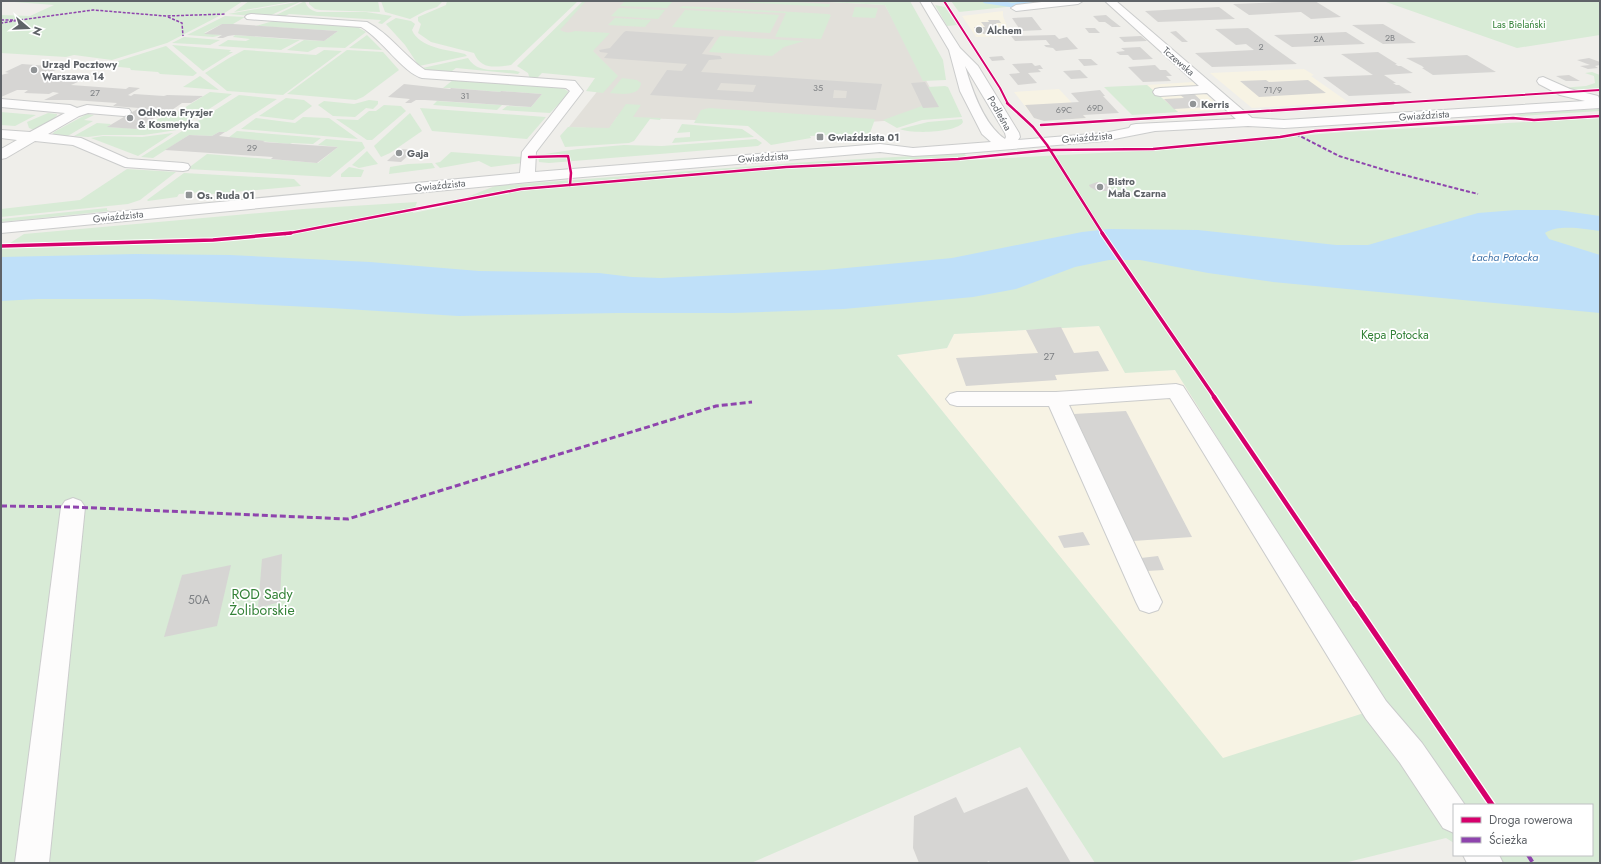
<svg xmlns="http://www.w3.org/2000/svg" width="1601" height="864" viewBox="0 0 1601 864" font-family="Jost,sans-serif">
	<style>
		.commercial { fill: #f7f3e4 }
		.education { fill: #e2e0da }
		.green { fill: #d8ebd6; fill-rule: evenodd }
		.water { fill: #bfe0f9 }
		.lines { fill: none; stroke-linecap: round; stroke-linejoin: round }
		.stream { stroke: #bfe0f9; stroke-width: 4.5 }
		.building { fill: #d6d5d3; fill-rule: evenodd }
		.minor-casing { stroke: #cbcccc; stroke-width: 2 }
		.minor { fill: #fdfcfc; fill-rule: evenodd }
		.quiet-far3 { stroke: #8e44ad; stroke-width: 1.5; stroke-dasharray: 3 1.5; stroke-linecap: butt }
		.quiet-far2 { stroke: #8e44ad; stroke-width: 2; stroke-dasharray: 4 2; stroke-linecap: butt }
		.quiet-far1 { stroke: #8e44ad; stroke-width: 3; stroke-dasharray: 6 3; stroke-linecap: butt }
		.quiet { stroke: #8e44ad; stroke-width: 4; stroke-dasharray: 8 4; stroke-linecap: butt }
		.cycleway-far4-casing { stroke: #fff; stroke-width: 3.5 }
		.cycleway-far3-casing { stroke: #fff; stroke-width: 4 }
		.cycleway-far2-casing { stroke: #fff; stroke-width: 5.5 }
		.cycleway-far1-casing { stroke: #fff; stroke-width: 7 }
		.cycleway-casing { stroke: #fff; stroke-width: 8 }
		.cycleway-far4 { stroke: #d6006c; stroke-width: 2 }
		.cycleway-far3 { stroke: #d6006c; stroke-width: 2.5 }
		.cycleway-far2 { stroke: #d6006c; stroke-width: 3.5 }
		.cycleway-far1 { stroke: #d6006c; stroke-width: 4.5 }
		.cycleway { stroke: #d6006c; stroke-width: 5.5 }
		.poi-dot { fill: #919496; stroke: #fff; stroke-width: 1.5 }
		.labels { text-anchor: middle; stroke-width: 3.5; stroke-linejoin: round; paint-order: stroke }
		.far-number-label { font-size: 9px; fill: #7e8184 }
		.far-park-label { font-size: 10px; fill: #348238; stroke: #fff }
		.far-poi-label { font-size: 10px; font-weight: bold; fill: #5f6368; stroke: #fff; text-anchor: start }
		.far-street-label { font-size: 10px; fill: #5f6368; stroke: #fff }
		.number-label { font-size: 10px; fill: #7e8184 }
		.far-water-label { font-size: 11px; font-style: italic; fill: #4174aa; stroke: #fff }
		.park-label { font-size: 12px; fill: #348238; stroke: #fff }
		.near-number-label { font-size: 12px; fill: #7e8184 }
		.near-park-label { font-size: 14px; fill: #348238; stroke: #fff }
	</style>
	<rect width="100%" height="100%" fill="#efeeea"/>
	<g class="commercial">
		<path d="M1003,11V16L1011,36L976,37L962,16Z"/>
		<path d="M1304,69L1314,75L1311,76L1348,102L1252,108L1210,73Z"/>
		<path d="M1193,82L1223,110L1178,112L1147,85Z"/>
		<path d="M1059,89L1086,118L1045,121L1034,118L1014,92Z"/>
		<path d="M1099,326L1126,372L1175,370L1386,706L1223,759L897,355L947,348L954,334Z"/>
	</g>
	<path class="education" d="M585,1H809L885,5L946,117L821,125L617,117L609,129L569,127L611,74L546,41Z"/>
	<g class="green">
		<path d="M1,1H243L223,14L167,43L112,60L74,55L66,57L1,53V15L30,16L54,5Z"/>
		<path d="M249,1H296L234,12Z"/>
		<path d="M302,1L267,17L228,14Z"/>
		<path d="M305,1C307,8 311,10 317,12H366L392,16L382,24L378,23L381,20L289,14L283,17H272Z"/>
		<path d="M309,1H378L380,12L320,10L315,9L309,4Z"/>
		<path d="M381,1H442V2L437,7L425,11L410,19L385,12Z"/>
		<path d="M447,1H578L511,65C495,67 481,70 474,53L431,42L418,33L421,24L418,21V17L446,5Z"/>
		<path d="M583,1H586L560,30C565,33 570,33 575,31L610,33L593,51L618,76L603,93L586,91L595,78L542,73L535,80L530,79L528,73L517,66Z"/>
		<path d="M625,1H673L667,8L620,6Z"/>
		<path d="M721,1H782L830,4L829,7Z"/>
		<path d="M809,1H910L943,60L946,80L923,81L885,5Z"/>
		<path d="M951,1H1063L959,12Z"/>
		<path d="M1376,1H1600V35L1517,48L1386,2Z"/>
		<path d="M935,5L945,7L957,25L947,26Z"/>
		<path d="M683,6L828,14L831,15L821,39L775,37L786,13L679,8Z"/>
		<path d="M855,7L878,8L875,18L852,17Z"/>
		<path d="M619,8L665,10L658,19L611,16Z"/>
		<path d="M685,10L779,15L770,33L672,27Z"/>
		<path d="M225,16L245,17L233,24H222L204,33L222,35L213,37L187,35Z"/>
		<path d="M396,18L411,21L415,24L412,30C419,48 449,50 465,54L467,56L419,66L405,45L386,24Z"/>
		<path d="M615,18L651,20L645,27L608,25Z"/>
		<path d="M273,21L357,27L366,32L345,48L318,47L308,52L287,50L304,40L324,41L338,31L256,26Z"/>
		<path d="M235,35L300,40L281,50L218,46L228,40L246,41L250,39L233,37Z"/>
		<path d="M367,35L382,50L349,48Z"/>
		<path d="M721,36L802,41H804L784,47L772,56L709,52L719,37Z"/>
		<path d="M184,37L220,40L210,45L172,43Z"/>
		<path d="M172,45L231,50L229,52H233L203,71Z"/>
		<path d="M166,46L197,73L193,76L160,74L158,72L131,70L130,68L109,66L115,62Z"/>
		<path d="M244,50L316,55L324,50L342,51L283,95L227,91L205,73L229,58Z"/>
		<path d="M347,50L383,52L399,70L363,97L356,100L287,94Z"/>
		<path d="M468,58C480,77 500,66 520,72L518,74L456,68L448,74L418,69Z"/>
		<path d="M1592,72L1600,75V88L1565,90L1561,88L1586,86L1595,83L1594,76L1585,73Z"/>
		<path d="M200,76L219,90L183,87Z"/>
		<path d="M622,78L637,80L641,83C640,97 620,94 610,93Z"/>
		<path d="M453,80L562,87L570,93L550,113L502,110L507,106L531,107L542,94L501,91L500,92L451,88H443Z"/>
		<path d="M1147,85L1178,112L1132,115L1104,87Z"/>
		<path d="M945,86L948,87L962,117L922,120L897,128L883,120L922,106L924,108L938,107L928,87Z"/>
		<path d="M210,92L232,94L177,130L144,135H103L88,137L74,136L97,123L111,124L108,127L141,129L168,113H176Z"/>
		<path d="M239,95L277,99L226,132H219L212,136L189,135L153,158L141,157Z"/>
		<path d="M286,98L304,100L312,106L293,120L259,116Z"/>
		<path d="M369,100L378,101V104L373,109L366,108L355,117L333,116L318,105L324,101L354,104Z"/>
		<path d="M437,101L502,105L497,110L433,105Z"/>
		<path d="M626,104L641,105L633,117L661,118L660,120L650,119L634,141L629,143L565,147L560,136L568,127L609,128Z"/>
		<path d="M384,105L401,106L406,111L372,140H367L336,119L358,120L369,111H376Z"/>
		<path d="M420,108L546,117L527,139L432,131Z"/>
		<path d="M709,108L875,119L870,133L829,137L828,135L810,136L811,138L771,145L748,126L694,123L701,110Z"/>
		<path d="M1600,109V111L1521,116L1512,114Z"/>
		<path d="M1,112L36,115L15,126L1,125Z"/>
		<path d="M48,113L57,114V115L54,119L34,130L29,128L27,122Z"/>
		<path d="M410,113L422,131L390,153L381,157L374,146Z"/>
		<path d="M87,114L94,115L84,120L93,121L66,137L52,135L54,132Z"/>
		<path d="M303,117L329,118L358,139L241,129L256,118L295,123Z"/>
		<path d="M1600,118V863H1484L1472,855H1592V805H1454V843L1446,838L1344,863H1095L1020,747L751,863H1V249L24,234L303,209L417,202L413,213L442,207L495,186L793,163L963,153L972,160L1173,149L1207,144L1343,132ZM1099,326L1125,373L1175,370L1386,706L1223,758L897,355L947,348L954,334Z"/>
		<path d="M962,119L963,122C957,133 911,134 900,129L928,122Z"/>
		<path d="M682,124L742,129L754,137L672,143L675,138L690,137V132L677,133Z"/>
		<path d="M237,131L321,138L313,144L292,143L290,144L228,138Z"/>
		<path d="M173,133L138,156L91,138L103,136L142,137Z"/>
		<path d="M326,139L362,142L365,148L330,177L187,169L207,154L318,163L338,147L318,145Z"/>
		<path d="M756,139L762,143L758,146L549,163L539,162L538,155L578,149L624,145L662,146Z"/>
		<path d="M367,151L378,164L359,168L352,165Z"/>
		<path d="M451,152L522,157V163L491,167L479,161L440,168L435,163L440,162Z"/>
		<path d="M432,163L435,168L389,174L390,167L408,164Z"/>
		<path d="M349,167L364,170L361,177H341V174Z"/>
		<path d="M127,169L176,172L140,200L128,204L1,217V209L80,200Z"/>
		<path d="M184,173L294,179L301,186L200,195L201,192L179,194L177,197L148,201L147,200Z"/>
		<path d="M107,208V210L110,211L1,222V219Z"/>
	</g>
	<path class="water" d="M1516,210H1558L1600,216V231C1584,229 1559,224 1545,233L1549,239L1600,255V313L1273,282L1208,273L1140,260H1109L1075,267L1016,289L973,297L844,309L733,313H617L458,316L330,308L150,299H38L1,301V257L136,254L230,255L370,262L479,271L599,273L632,277L661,278L825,270L952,258L1082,232L1109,229L1198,230L1336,245H1368L1478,213Z"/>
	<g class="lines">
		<path class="stream" d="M985,1L1012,5L1047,1"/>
	</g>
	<g class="building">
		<path d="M1283,1H1315L1341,17L1311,19L1301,12L1249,15L1233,4L1284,2Z"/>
		<path d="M1219,7L1235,19L1158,22L1145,11Z"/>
		<path d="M1106,15L1112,20L1121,27H1112L1105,22H1099L1093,16Z"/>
		<path d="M1032,17L1042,30L1021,31L1012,18Z"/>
		<path d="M988,20H999L1001,23H996L1001,33L983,34L982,31L977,32L974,27H985L981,22H989Z"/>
		<path d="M222,24H233L338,31L324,41L235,35L228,36L223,38H217L222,35L204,34Z"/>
		<path d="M1383,24L1416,43L1383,44L1352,25Z"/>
		<path d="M1085,28H1095L1100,33H1089Z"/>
		<path d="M1248,28L1276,49L1297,64L1212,67L1195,53L1254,50L1246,44L1236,45L1215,29Z"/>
		<path d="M626,31L714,37L702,54L720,56L722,59L709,60L701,72L882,84L876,110L650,95L667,70L682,71L687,64L604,58L608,53L600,52L599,50L610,48L624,32ZM721,83L756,85L753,92L717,90ZM834,90L847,91L846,98H833Z"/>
		<path d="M1176,31L1188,42H1182L1170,32Z"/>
		<path d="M1346,32L1365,44L1292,47L1274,35Z"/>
		<path d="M1055,35L1059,39L1067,37L1078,49L1056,51L1053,48L1046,47L1044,45H1050L1046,40L1015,41L1011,36Z"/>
		<path d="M1141,36L1147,41L1124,42L1119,37Z"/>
		<path d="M1140,47L1153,59L1133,60L1128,55H1120L1116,52L1125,51L1121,48Z"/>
		<path d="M1378,52L1397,64H1395L1398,66H1401L1413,73L1384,75L1396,83H1393L1396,85H1399L1412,93L1349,96L1323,77L1373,75L1341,54Z"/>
		<path d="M1467,55L1496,72L1433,75L1422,68H1424L1422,66L1406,58Z"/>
		<path d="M1002,56L1005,60L992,61L989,57Z"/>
		<path d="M1589,58L1600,62V65L1595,66L1598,68L1588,69L1580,66L1590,65L1577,60Z"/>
		<path d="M1078,59H1091L1098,65L1084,66Z"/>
		<path d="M1032,63L1035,66L1040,65L1043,69H1038L1041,72L1028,73L1037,83L1018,85L1009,74L1020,73L1012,64Z"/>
		<path d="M22,64L62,67L41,77L53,78L58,75L87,78L71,85L126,89L129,87L140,88L128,95L131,96L134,94L164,96L167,95L203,96L191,103H182L169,112H164L136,129L107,127L139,108L113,106L117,103L72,100H44L59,93L53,92L49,94L24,93L28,90H17L1,97V75L9,73L5,72Z"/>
		<path d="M1155,65L1160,70H1166L1172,76H1166L1171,81L1143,82L1128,67Z"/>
		<path d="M1080,70L1088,78L1071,79L1063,71Z"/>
		<path d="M1569,75L1580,81H1566L1556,76Z"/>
		<path d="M1266,80L1269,82L1308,80L1326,93L1259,97L1240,81Z"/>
		<path d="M925,82L928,87L939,107L923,108L911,83Z"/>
		<path d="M404,84L450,89L451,88L500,92L501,91L542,94L531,107L425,100H416L411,103H405L410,99L388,97Z"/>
		<path d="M1100,90L1105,96H1103L1119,113L1083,115L1086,118L1044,121L1034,118L1025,105L1079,102L1071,93Z"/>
		<path d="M1193,93L1208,107L1174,109L1164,99L1184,98L1179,94Z"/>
		<path d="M219,132H225L219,136L265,141L263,142L338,147L317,163L271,159L273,157L165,150L189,135L212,136Z"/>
		<path d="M400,149L414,150L401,162L387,161Z"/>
		<path d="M1097,182L1107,184L1110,189L1107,191H1097L1090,187L1089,185Z"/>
		<path d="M1061,327L1074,353L1098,351L1109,371L1055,375L1057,380L966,386L956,358L1038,353L1026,330Z"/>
		<path d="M1126,411L1192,537L1133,541L1074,414Z"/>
		<path d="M1083,532L1090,545L1064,548L1058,536Z"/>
		<path d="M282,554L280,602L258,608L262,559Z"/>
		<path d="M1158,556L1164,570L1147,571L1141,558Z"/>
		<path d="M231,565L217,626L164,637L182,575Z"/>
		<path d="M1027,787L1071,863H990L989,861L985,863H919L913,848L914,816L956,797L964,813Z"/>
	</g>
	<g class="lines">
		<g class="minor-casing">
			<g id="minor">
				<path d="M920,1H930L960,48L978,66L1019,133L1020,137L1018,140L1104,133L1129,128L1131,125L1136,124L1236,119L1207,93L1160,96L1155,95L1153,92L1155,89L1160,88L1199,86L1105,1H1116L1252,118L1284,120L1585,101L1560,95L1539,84L1537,81L1539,78L1543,77L1570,89L1598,96L1600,100V108L1284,128L1248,126L1155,131L1104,141L965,153L913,156L880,152L571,178L1,233V223L520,173L522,152L570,91L566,88L422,78C403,73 382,39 361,27L247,19L245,17L247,15L251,14L367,22C390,34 404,56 425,70L575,81L583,91L536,152L535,172L880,144L913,148L991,142L982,134L960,91L949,50ZM965,66L1005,133L1006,137L1005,139C984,125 972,90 965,66Z"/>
				<path d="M1050,1H1083L1078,4L1016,11L1011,8L1016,5Z"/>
				<path d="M1,99L70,105L77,108L87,105L129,109L131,112L129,115L124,116L88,113L79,116L48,134L81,138L128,159L183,163L188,164L190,167L188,170L183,171L125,167L73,145L35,141L6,158L1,159V149L17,140L1,138V130L30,132L65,113L1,107Z"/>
				<path d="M1176,384L1183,386L1386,701L1422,743L1465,805H1454V833L1443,828L1400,763L1366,719L1170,398L1069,405L1162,602L1158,610L1149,613L1140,610L1136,602L1049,406H957L950,404L946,399L950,394L957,392H1056Z"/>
				<path d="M73,498L81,501L85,507L49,863H15L61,507L65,501Z"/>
				<path d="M1463,855H1499L1503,863H1467Z"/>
			</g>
		</g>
		<use href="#minor" class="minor"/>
		<g class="quiet-far3">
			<path d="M168,17L182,23L183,36"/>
			<path d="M1,20H20L1,23"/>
			<path d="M20,20L93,10L166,16L226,14"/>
		</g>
		<path class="quiet-far2" d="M1296,134L1339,156L1388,171L1478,194"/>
		<path class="quiet-far1" d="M1,506L73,507L348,519L716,406L752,402"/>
		<path class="quiet" d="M1528,855L1533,863"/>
		<g class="cycleway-far4-casing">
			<g id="cycleway-far4">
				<path d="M944,1L1000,88L1008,104"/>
				<path d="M1378,104L1600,90"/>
			</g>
		</g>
		<g class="cycleway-far3-casing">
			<g id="cycleway-far3">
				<path d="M1007,103L1033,127L1047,145L1103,234"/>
				<path d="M1041,125L1394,103"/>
				<path d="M529,157L568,156L571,173L570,185"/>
				<path d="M285,234L521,189L786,167L958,159L1049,150L1153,149L1280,137L1315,131L1513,118L1534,120L1600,116"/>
			</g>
		</g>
		<g class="cycleway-far2-casing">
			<g id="cycleway-far2">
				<path d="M1102,233L1215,398"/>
				<path d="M1,246L213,240L291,233"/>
			</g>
		</g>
		<g class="cycleway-far1-casing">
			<path id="cycleway-far1" d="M1214,397L1355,605"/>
		</g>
		<g class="cycleway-casing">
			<path id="cycleway" d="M1355,604L1492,805"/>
		</g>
		<use href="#cycleway-far4" class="cycleway-far4"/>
		<use href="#cycleway-far3" class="cycleway-far3"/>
		<use href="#cycleway-far2" class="cycleway-far2"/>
		<use href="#cycleway-far1" class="cycleway-far1"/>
		<use href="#cycleway" class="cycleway"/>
	</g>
	<g class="poi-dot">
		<circle cx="979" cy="30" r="4"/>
		<circle cx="34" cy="70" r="4"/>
		<circle cx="1193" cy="104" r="4"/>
		<circle cx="130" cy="118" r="4"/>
		<rect x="816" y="133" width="8" height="8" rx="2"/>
		<circle cx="399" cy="153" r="4"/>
		<circle cx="1100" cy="187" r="4"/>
		<rect x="185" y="191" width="8" height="8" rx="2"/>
	</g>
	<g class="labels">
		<g class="far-number-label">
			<text x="1390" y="41">2B</text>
			<text x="1319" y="42">2A</text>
			<text x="1261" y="50">2</text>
			<text x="818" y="91">35</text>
			<text x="1273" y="93">71/9</text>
			<text x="95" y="96">27</text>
			<text x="465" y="99">31</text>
			<text x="1095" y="111">69D</text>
			<text x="1064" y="113">69C</text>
			<text x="252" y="151">29</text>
		</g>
		<g class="far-park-label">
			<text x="1519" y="28">Las Bielański</text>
		</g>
		<g class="far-poi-label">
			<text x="987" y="34">Alchem</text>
			<text x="42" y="68">Urząd Pocztowy<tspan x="42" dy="12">Warszawa 14</tspan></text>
			<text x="1201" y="108">Kerris</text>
			<text x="138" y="116">OdNova Fryzjer<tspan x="138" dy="12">&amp; Kosmetyka</tspan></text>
			<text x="828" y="141">Gwiaździsta 01</text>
			<text x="407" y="157">Gaja</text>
			<text x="1108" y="185">Bistro<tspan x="1108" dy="12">Mała Czarna</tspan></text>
			<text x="197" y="199">Os. Ruda 01</text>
		</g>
		<g class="far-street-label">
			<text transform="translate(1179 61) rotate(41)" y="4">Tczewska</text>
			<text transform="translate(1000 113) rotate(60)" y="4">Podleśna</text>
			<text transform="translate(1424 115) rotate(-4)" y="4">Gwiaździsta</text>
			<text transform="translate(1087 137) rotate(-5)" y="4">Gwiaździsta</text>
			<text transform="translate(763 157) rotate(-4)" y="4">Gwiaździsta</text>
			<text transform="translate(440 185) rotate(-6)" y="4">Gwiaździsta</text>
			<text transform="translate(118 216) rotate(-6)" y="4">Gwiaździsta</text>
		</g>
		<g class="number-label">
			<text x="1049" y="360">27</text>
		</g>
		<g class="far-water-label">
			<text x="1505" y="261">Łacha Potocka</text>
		</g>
		<g class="park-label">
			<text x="1395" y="339">Kępa Potocka</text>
		</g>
		<g class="near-number-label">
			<text x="199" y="604">50A</text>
		</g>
		<g class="near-park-label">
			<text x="262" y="599">ROD Sady<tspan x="262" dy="16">Żoliborskie</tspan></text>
		</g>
	</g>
	<rect width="1601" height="864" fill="none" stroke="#5f6368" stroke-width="4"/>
	<rect x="1453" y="804" width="140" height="52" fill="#ffffff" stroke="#bfc1c3"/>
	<rect x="1461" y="817" width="20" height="6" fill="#d6006c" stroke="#bfc1c3"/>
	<text x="1489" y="824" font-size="12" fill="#5f6368">Droga rowerowa</text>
	<rect x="1461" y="837" width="20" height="6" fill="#8e44ad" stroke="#bfc1c3"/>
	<text x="1489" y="844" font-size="12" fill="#5f6368">Ścieżka</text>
	<g transform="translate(28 28) rotate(109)" stroke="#ffffff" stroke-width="3" paint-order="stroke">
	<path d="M0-3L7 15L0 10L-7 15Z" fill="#5f6368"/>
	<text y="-6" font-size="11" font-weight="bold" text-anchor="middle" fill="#5f6368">N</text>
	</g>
</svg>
